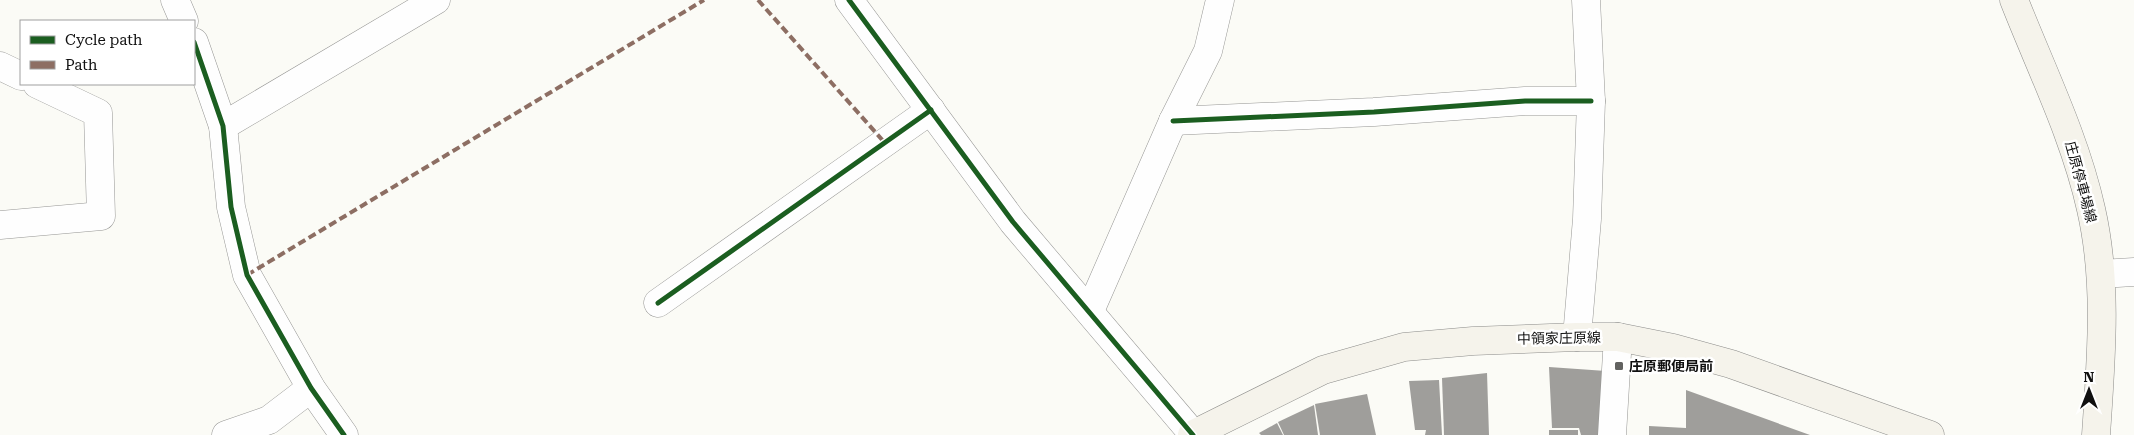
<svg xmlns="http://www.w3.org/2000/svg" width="2134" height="435" viewBox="0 0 2134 435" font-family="'Roboto Serif','Noto Sans JP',serif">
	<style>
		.building { fill: #9f9e9b }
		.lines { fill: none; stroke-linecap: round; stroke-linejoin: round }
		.minor-casing { stroke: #969694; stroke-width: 29 }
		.secondary-casing { stroke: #8c8c8a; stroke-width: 29 }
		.minor { stroke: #fefefe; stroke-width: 28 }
		.secondary { stroke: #f5f3eb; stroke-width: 28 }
		.quiet { stroke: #8d6e63; stroke-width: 4; stroke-dasharray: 8 4; stroke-linecap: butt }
		.cycleway-casing { stroke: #fff; stroke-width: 8 }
		.cycleway { stroke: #1b5e20; stroke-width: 5 }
		.poi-dot { fill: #626260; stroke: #fff; stroke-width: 2 }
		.labels { text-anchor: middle; stroke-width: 5; stroke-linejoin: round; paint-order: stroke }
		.street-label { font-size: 14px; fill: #101010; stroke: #fff }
		.poi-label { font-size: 14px; font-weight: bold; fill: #101010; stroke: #fff; text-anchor: start }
	</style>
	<rect width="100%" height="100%" fill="#fbfbf6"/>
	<g class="building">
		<path d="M1549,367L1606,371L1603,435H1581L1579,428H1552Z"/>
		<path d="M1487,373L1489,435H1444L1442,378Z"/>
		<path d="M1439,380L1442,435H1425L1426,430H1415L1409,381Z"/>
		<path d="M1686,390L1810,435H1649V426L1686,428Z"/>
		<path d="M1367,394L1376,435H1320L1315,404Z"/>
		<path d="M1314,405L1318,435H1284L1278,422Z"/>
		<path d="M1277,423L1283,435H1261L1259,433Z"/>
		<rect x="1549" y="430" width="29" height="5"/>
	</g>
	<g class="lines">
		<g class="minor-casing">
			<g id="minor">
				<path d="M175,0L184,21"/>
				<path d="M849,0L1013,222L1193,434"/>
				<path d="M194,42L223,126L231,207L247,275L311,388L344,435"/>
				<path d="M0,66L21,76"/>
				<path d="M1173,121L1374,112L1525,101H1591"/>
				<path d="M223,126L436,0"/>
				<path d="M0,225L101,216L98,113L37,84"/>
				<path d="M2101,274L2134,272"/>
				<path d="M658,303L931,110"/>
				<path d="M1090,311L1173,121L1208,51L1220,0"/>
				<path d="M1577,337L1587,219L1591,101L1586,0"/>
				<path d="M226,435L269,420L311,388"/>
				<path d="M1612,435L1618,337"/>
			</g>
		</g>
		<g class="secondary-casing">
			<g id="secondary">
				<path d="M2014,0C2041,69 2075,137 2091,209C2108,283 2101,360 2096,435"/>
				<path d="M1192,435L1323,370L1404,347L1473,341L1577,337H1618L1673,348L1731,364L1930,435"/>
			</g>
		</g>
		<use href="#minor" class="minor"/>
		<use href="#secondary" class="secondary"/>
		<g class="quiet">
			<path d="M758,0L885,143"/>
			<path d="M247,275L704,0"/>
		</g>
		<g class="cycleway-casing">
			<g id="cycleway">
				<path d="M849,0L1013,222L1193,435"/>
				<path d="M194,42L223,126L231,207L247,275L311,388L344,435"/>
				<path d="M1173,121L1374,112L1525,101H1591"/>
				<path d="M658,303L931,110"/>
			</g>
		</g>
		<use href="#cycleway" class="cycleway"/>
	</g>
	<rect class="poi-dot" x="1614" y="361" width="10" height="10" rx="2.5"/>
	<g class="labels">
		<g class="street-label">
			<text transform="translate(2081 182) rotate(75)" y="5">庄原停車場線</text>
			<text transform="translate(1559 338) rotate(-1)" y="5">中領家庄原線</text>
		</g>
		<g class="poi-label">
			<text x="1629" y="371">庄原郵便局前</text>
		</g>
	</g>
	<rect x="20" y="20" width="175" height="65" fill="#ffffff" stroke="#9f9f9f"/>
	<rect x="30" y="36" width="25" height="8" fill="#1b5e20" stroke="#9f9f9f"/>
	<text x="65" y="45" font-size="15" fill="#101010">Cycle path</text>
	<rect x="30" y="61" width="25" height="8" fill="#8d6e63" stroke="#9f9f9f"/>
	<text x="65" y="70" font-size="15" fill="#101010">Path</text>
	<g transform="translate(2089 390)" stroke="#ffffff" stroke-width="4" paint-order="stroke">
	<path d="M0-4L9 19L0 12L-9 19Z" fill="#101010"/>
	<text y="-8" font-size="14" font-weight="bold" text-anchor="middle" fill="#101010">N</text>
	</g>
</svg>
